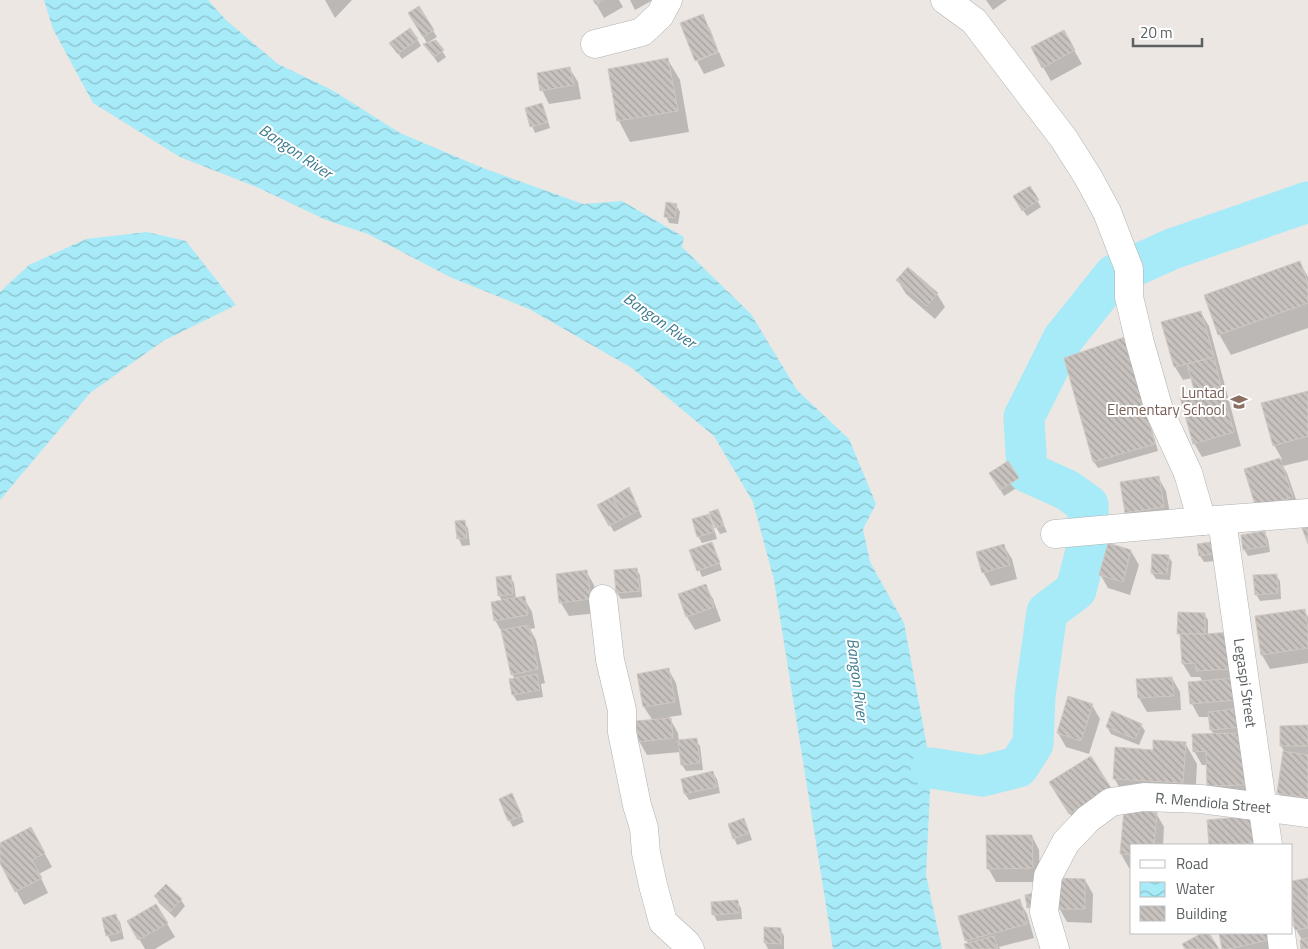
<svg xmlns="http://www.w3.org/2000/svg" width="1308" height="949" viewBox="0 0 1308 949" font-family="'Titillium Web',sans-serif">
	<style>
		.water { fill: url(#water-waves) }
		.shadow { fill: #0003 }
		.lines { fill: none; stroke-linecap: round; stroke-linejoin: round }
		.river { stroke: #a7eaf8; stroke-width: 41 }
		.building { fill: url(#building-back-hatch); stroke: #d0c8c1 }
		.minor-casing { stroke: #aeb2b4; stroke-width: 29 }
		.minor { stroke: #fff; stroke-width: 28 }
		.labels { text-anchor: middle; stroke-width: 4; stroke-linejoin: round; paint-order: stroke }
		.education-label { font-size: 15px; fill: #785e54; stroke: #fff; text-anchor: end }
		.street-label { font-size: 15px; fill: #5b6062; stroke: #fff }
		.water-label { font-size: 16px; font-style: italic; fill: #3d7b8e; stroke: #fff }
	</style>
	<defs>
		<pattern id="water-waves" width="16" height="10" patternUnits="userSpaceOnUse" patternTransform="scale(1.25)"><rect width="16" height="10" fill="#a7eaf8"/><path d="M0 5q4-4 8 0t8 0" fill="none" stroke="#8bc1cc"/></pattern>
		<pattern id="building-back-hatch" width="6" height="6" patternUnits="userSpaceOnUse" patternTransform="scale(1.25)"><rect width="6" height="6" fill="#c8c2bf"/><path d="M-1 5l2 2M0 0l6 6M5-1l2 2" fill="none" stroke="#a5a19f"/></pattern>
	</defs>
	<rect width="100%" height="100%" fill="#ece7e3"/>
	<g class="water">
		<path d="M44,0H208L226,20L278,64L332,90L400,133L483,168L583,204L622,201L684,237L682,247L751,314L797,390L849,439L876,504L863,529L870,562L904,623L931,768L926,875L942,949H833L774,580L753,502L714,436L632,368L529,309L450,277L368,234L326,220L259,188L180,157L93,103L53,29Z"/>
		<path d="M147,232L186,241L236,305L163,341L90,393L0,500V292L29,265L86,239Z"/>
	</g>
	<g class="shadow">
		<path d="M325,0H352L335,18Z"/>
		<path d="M594,0H619L623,7L604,18Z"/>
		<path d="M630,0H653L635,10Z"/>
		<path d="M986,0H1007L993,10Z"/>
		<path d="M419,8L437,37L427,43L409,13Z"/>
		<path d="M702,16L710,29L718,50L696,59Z"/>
		<path d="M417,39L421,46L402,59L395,49Z"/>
		<path d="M425,45L442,51L446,57L438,63Z"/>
		<path d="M1071,45L1082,64L1051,81L1043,67Z"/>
		<path d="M719,52L725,66L704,74L697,61Z"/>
		<path d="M668,60L680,80L689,132L630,142L619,121L609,70Z"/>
		<path d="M570,69L578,82L581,99L549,104L542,90Z"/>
		<path d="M541,104L545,111L550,128L535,133L532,126Z"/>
		<path d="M1029,187L1041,207L1027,216L1018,203Z"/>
		<path d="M676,205L680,212L678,224L669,223L666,216Z"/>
		<path d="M1300,263L1308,277V328L1231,355L1219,334Z"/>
		<path d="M898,281L937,294L945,307L935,319L906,294Z"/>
		<path d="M1201,313L1209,326L1241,446L1202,457L1194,443L1197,394L1192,378L1183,380L1175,367Z"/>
		<path d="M1128,345L1158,451L1098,468L1094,462Z"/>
		<path d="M1308,392V460L1283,466L1287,473L1300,511L1265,522L1245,470L1282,459L1274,445Z"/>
		<path d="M1008,463L1021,485L1004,496L991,474Z"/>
		<path d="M1158,477L1166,491L1171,520L1134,526L1127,512Z"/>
		<path d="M632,495L642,517L614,532L599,506Z"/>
		<path d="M717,510L727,532L720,534L716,527Z"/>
		<path d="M708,516L712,522L717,539L702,543L698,536Z"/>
		<path d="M464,522L468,528L470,545L462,546L459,539L457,523Z"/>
		<path d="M1264,532L1268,539L1270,552L1248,556L1244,549Z"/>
		<path d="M711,543L722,570L702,577L691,551Z"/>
		<path d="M1210,544L1214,550L1216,561L1204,562L1200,556Z"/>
		<path d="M1004,546L1012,559L1017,579L991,586L983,572Z"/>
		<path d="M1131,551L1139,565L1130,595L1108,588L1100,574Z"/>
		<path d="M1168,556L1172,562L1170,580L1156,579L1152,573Z"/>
		<path d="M636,569L640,575L642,597L621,599L617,593Z"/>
		<path d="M586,571L594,585L598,613L569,616L561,603Z"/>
		<path d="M1276,575L1280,581L1281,599L1260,601L1256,594Z"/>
		<path d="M510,577L514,583L516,599L524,598L532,612L535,628L530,629L536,640L545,683L541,684L543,697L517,701L513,695L515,679L512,674L503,634L495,620L502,601L499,595Z"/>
		<path d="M705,585L713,599L721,621L695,630L687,617L680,594Z"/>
		<path d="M1304,610L1308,617V663L1270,669L1262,655L1257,617Z"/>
		<path d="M1204,614L1208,620V635L1230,634L1252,798L1216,800L1208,786L1207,765H1202L1194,751L1214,735L1211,730L1210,717H1199L1192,704L1203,682L1200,677H1191L1183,664L1182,639L1179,633Z"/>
		<path d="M668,669L676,683L682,715L669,717L678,733L679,741L696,740L700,746L703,770L686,771L682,765L681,752L647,755L639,741L653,721L644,707Z"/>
		<path d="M1172,678L1180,692L1181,710L1147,712L1139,698Z"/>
		<path d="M1092,705L1100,719L1089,754L1066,747L1058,733Z"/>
		<path d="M1141,725L1145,731L1139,745L1111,734L1107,727Z"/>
		<path d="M1308,727V810L1286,806L1278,792L1285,753L1281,746Z"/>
		<path d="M1185,743L1197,764L1195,803L1126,799L1114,778L1154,751Z"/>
		<path d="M713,773L717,779L720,793L689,800L685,794L682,779Z"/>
		<path d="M1059,796L1118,803L1078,827Z"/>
		<path d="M515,801L524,822L513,827L509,820Z"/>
		<path d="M1125,810L1156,813L1164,827L1163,845H1132V868H1129L1121,854Z"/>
		<path d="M744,820L747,826L752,840L737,845L734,838Z"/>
		<path d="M1208,821L1261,845H1211Z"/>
		<path d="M1032,836L1039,850L1040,882H996L988,868Z"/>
		<path d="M39,843L52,867L39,874L48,893L24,905L0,861V845Z"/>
		<path d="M1308,879V949H1303L1302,940L1296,929L1292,904V882Z"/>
		<path d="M1085,880L1093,894L1092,923L1067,922L1059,908Z"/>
		<path d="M166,885L181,900L185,906L175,918L159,903L156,897Z"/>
		<path d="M1019,900L1027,914L1034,938L999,947L1000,949H967L969,944L966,940Z"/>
		<path d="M737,901L741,908L742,919L717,921L714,915Z"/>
		<path d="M156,905L175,937L155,949H145L129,922Z"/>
		<path d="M116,916L120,922L124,939L111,942L108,936Z"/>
		<path d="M780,929L784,936V949H768L765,943Z"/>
		<path d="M1221,933H1276L1279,949H1223Z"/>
	</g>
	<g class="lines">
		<path class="river" d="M931,768L982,776L1018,767L1033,744L1035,696L1047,612L1076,590L1088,543V505L1067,490L1027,472L1024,417L1063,339L1114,275L1172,249L1308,202"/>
	</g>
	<g class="building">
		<path d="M593,0H603L596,5Z"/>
		<path d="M419,6L434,30L423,37L408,13Z"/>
		<path d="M703,14L718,52L695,61L680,23Z"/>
		<path d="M410,28L418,39L398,54L389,43Z"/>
		<path d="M1064,30L1075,50L1042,68L1031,47Z"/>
		<path d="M436,40L444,50L434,57L423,44Z"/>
		<path d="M668,58L678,111L617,121L608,69Z"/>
		<path d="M570,67L574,85L540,91L537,73Z"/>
		<path d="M542,103L548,122L530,127L525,108Z"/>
		<path d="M1030,186L1039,200L1022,211L1013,196Z"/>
		<path d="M666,202L677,204L675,218L664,217Z"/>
		<path d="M1300,261L1308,283V303L1218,335L1204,295Z"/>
		<path d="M908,267L938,293L927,306L896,280Z"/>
		<path d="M1201,311L1214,357L1174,367L1161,322Z"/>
		<path d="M1125,337L1155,444L1093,462L1064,358Z"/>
		<path d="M1214,357L1221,386L1195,393L1187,364Z"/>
		<path d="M1221,386L1234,432L1193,444L1180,397Z"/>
		<path d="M1308,391V436L1273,446L1261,403Z"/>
		<path d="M1280,458L1293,497L1256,508L1244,469Z"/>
		<path d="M1008,461L1019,478L1000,490L989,473Z"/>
		<path d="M1159,476L1164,507L1125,513L1120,482Z"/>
		<path d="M629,487L639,510L624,518L612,497Z"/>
		<path d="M612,497L624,518L609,526L597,505Z"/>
		<path d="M718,509L724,525L715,528L709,512Z"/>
		<path d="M709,514L714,532L697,537L692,519Z"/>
		<path d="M465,520L467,538L457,539L455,521Z"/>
		<path d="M1308,525V544L1302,528Z"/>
		<path d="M1265,531L1267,546L1243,550L1241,535Z"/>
		<path d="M712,542L720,563L697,571L689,550Z"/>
		<path d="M1211,542L1213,554L1199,556L1197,544Z"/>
		<path d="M1108,543L1131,550L1123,582L1099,575Z"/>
		<path d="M1004,544L1010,565L982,573L976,552Z"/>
		<path d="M1152,554L1169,555L1167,574L1151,573Z"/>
		<path d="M637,568L640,591L616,593L614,570Z"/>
		<path d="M587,570L591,599L559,603L556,574Z"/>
		<path d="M1277,574L1278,593L1255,595L1253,575Z"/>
		<path d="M511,575L513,594L498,596L496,577Z"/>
		<path d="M706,584L714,607L686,617L678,594Z"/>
		<path d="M525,596L528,615L494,621L491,602Z"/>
		<path d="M1305,609L1308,630V648L1261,655L1255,616Z"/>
		<path d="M1178,612L1205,613V634H1177Z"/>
		<path d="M529,625L538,669L511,675L501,630Z"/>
		<path d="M1231,632L1233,669L1196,671L1195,663L1182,664L1180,634H1205Z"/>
		<path d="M669,668L675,702L643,707L637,674Z"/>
		<path d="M537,674L540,690L512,695L509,679Z"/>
		<path d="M1172,677L1174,696L1138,698L1136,679Z"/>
		<path d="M1234,678L1236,700L1190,704L1188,682Z"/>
		<path d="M1068,696L1093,704L1081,741L1057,733Z"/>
		<path d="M1241,708L1243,727L1210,730L1208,712Z"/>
		<path d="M1112,711L1142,724L1135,739L1106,727Z"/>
		<path d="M671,718L673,738L638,742L636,721Z"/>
		<path d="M1308,725V746H1280V726Z"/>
		<path d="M1243,733L1245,785L1207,786L1206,751L1193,752L1192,734Z"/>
		<path d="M697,738L700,763L681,765L678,740Z"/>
		<path d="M1153,740L1186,742L1183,783L1113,779L1115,747L1153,750Z"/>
		<path d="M1283,751L1308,755V798L1277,793Z"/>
		<path d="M1091,756L1111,788L1069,814L1049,782Z"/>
		<path d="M713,771L717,787L684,794L681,779Z"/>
		<path d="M512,793L522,816L508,821L499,799Z"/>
		<path d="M1124,809L1157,812L1154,845H1132V855L1120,854Z"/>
		<path d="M1252,816L1255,843L1226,845H1209L1207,820Z"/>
		<path d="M744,818L749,833L733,839L728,824Z"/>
		<path d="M31,827L45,853L32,860L42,878L15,892L0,863V843Z"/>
		<path d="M986,835H1032L1033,868L987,869Z"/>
		<path d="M1058,878L1085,879V909H1057Z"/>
		<path d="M1308,878V928L1295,930L1292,912V881Z"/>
		<path d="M166,884L182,899L170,912L154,896Z"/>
		<path d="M1039,892L1041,906L1027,908L1025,895Z"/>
		<path d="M1020,899L1027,924L965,941L958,916Z"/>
		<path d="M738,900L739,913L712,915L711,902Z"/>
		<path d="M156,904L168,923L138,940L127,921Z"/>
		<path d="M116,914L121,932L106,936L102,918Z"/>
		<path d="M764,927L781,928V944L764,943Z"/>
		<path d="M1202,933H1209L1219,949H1185L1182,944Z"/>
		<path d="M1219,933H1272L1273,939L1229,949H1222Z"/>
		<path d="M994,936L998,949H966L964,944Z"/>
		<path d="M1308,938V949H1301L1300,940Z"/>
	</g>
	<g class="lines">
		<g class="minor-casing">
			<g id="minor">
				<path d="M945,0L974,21L1064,139L1088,177L1107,212L1129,269V297L1140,343L1159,410L1188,473L1202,521L1308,513"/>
				<path d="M595,44L642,32L660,15L668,0"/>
				<path d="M1222,520L1268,845"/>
				<path d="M1055,534L1202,521"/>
				<path d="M603,599L610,660L622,710V732L637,805L644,828L646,853L653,885L663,922L686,943L690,949"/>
				<path d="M1281,933L1283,949"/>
				<path d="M1055,949L1044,912L1048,876L1066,842L1088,819L1111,802L1144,797L1201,799L1308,813"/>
			</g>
		</g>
		<use href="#minor" class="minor"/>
	</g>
	<defs>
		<g id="school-bare" transform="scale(1.35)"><path d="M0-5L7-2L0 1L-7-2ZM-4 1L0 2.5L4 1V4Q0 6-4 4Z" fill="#8d6e63" stroke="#fff" stroke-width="2.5" paint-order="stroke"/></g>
	</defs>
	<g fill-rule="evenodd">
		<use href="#school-bare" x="1239" y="402"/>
	</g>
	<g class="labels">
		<g class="education-label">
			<text x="1225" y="398">Luntad<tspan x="1225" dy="17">Elementary School</tspan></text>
		</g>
		<g class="street-label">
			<text transform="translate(1245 683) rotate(82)" y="5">Legaspi Street</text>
			<text transform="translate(1213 803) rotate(5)" y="5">R. Mendiola Street</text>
		</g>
		<g class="water-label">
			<text transform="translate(296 151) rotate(34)" y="6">Bangon River</text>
			<text transform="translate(660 320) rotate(35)" y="6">Bangon River</text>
			<text transform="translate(858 680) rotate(83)" y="6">Bangon River</text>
		</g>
	</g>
	<rect x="1130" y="844" width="162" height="90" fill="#ffffff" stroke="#bdbfc0"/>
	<rect x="1140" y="860" width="25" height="8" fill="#ffffff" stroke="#bdbfc0"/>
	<text x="1176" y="869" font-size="15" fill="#5b6062">Road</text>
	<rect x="1140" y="882" width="25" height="15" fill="url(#water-waves)" stroke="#bdbfc0"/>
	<text x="1176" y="894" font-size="15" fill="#5b6062">Water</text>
	<rect x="1140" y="906" width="25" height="15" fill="url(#building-back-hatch)" stroke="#bdbfc0"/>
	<text x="1176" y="919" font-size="15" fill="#5b6062">Building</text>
	<path d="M1133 38v8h69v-8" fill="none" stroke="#5b6062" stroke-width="2.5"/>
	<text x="1140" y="38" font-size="15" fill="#5b6062" stroke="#ffffff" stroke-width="4" paint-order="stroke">20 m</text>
</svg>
